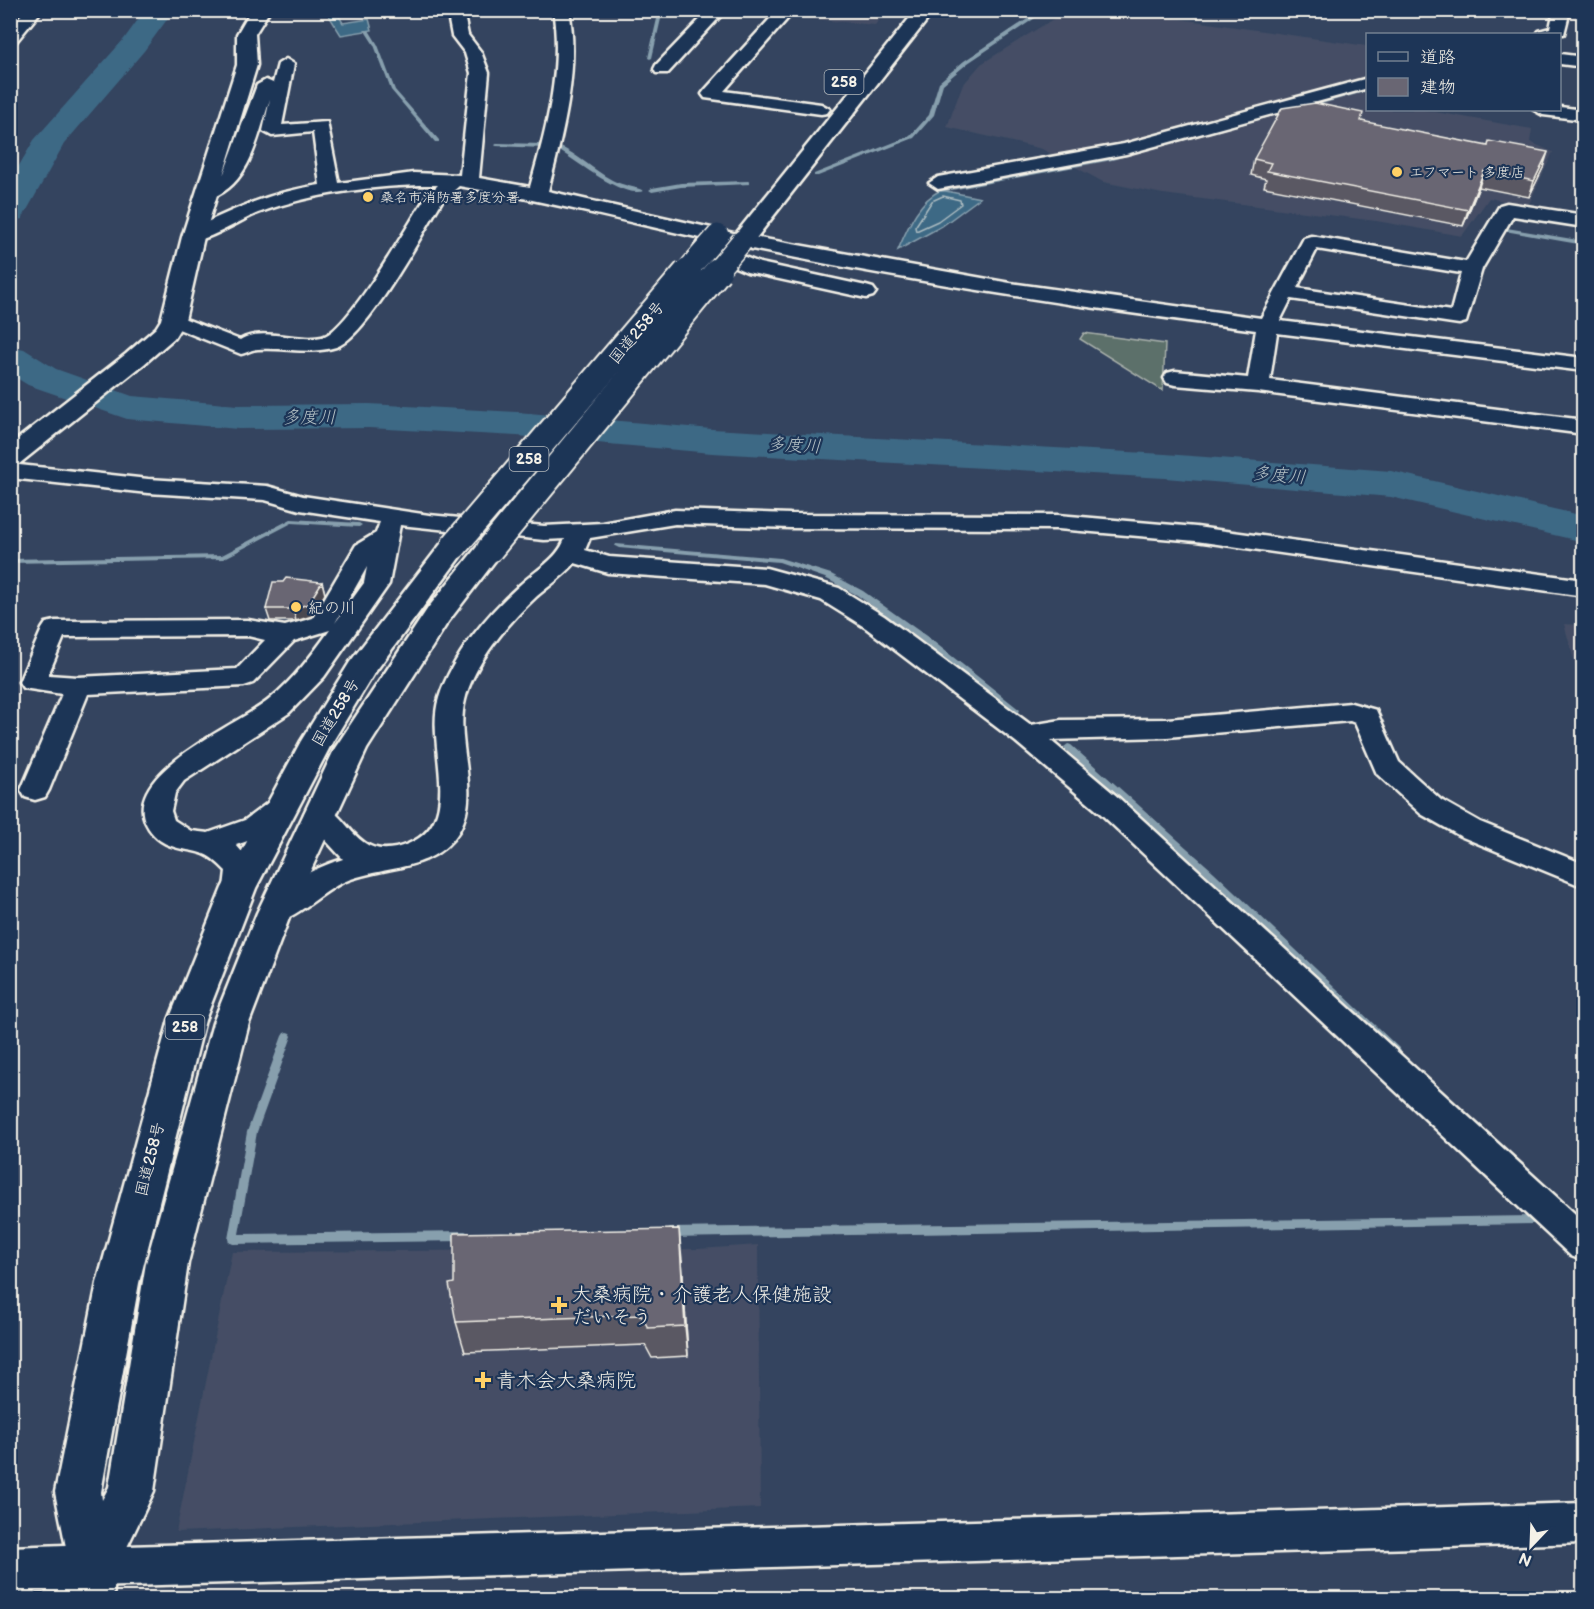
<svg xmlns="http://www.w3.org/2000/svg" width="1594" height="1609" viewBox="0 0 1594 1609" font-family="'Balsamiq Sans','Klee One',sans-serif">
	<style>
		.built { fill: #444e65 }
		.green { fill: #5c6f6b; stroke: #a8b0aa; stroke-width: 1.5 }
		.water { fill: #3e6985; stroke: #879fad; stroke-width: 1.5 }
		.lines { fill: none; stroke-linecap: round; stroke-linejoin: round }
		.shore { stroke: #abbbc0; stroke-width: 1.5 }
		.stream { fill: #879fad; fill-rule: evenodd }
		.river { fill: #3e6985; fill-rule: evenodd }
		.street-casing { stroke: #f4f1e8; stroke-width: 5 }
		.secondary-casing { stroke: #f4f1e8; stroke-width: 5 }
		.primary-casing { stroke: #f4f1e8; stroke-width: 5 }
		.highway-casing { stroke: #f4f1e8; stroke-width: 5 }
		.street { fill: #1d3557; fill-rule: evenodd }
		.secondary { fill: #1d3557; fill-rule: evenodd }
		.primary { fill: #1d3557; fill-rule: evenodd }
		.highway { fill: #1d3557; fill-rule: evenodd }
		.highway-bridge-far1-casing { stroke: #f4f1e8; stroke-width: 24; stroke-linecap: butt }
		.highway-bridge-casing { stroke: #f4f1e8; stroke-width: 30; stroke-linecap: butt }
		.highway-bridge-far1 { stroke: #1d3557; stroke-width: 21 }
		.highway-bridge { stroke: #1d3557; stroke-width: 26 }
		.wall { fill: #5a5863; stroke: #f4f1e8; stroke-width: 1.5 }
		.shaded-wall { fill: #4a4750; stroke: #f4f1e8; stroke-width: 1.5 }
		.building { fill: #696673; stroke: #f4f1e8; stroke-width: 1.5 }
		.poi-dot { fill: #ffd166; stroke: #1d3557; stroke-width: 2 }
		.labels { text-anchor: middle; stroke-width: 4.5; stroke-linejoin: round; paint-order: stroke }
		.far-poi-label { font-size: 14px; fill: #f4f1e8; stroke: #1d3557; text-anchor: start }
		.shield { fill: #1d3557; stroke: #b4b9bc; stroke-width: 1.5 }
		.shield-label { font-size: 15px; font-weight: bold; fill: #f4f1e8 }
		.street-label { font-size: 16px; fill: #f4f1e8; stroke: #1d3557 }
		.poi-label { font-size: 16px; fill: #f4f1e8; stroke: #1d3557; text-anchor: start }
		.water-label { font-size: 18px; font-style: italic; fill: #b4c1c5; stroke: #1d3557 }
		.near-poi-label { font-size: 20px; fill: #f4f1e8; stroke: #1d3557; text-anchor: start }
	</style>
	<rect width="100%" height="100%" fill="#34445f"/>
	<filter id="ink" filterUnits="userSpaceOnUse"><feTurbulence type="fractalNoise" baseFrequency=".0167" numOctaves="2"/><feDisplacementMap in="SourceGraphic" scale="12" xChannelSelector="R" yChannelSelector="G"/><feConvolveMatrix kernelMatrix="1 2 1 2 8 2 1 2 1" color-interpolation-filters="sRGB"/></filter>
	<g filter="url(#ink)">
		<g class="built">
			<path d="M797,10H887V11L875,25L791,17Z"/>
			<path d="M1118,10L1367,46L1368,110H1424L1532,129L1530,142L1553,152L1528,206L1489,198L1462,236L1376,221L1163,194L1103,182L1042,149L947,127L962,86L981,64L1066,11Z"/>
			<path d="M1564,624L1583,625V692Z"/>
			<path d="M758,1245L760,1508L176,1532L232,1252L698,1249Z"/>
		</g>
		<path class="green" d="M1084,333L1165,344L1163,391L1080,339Z"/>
		<g class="water">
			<path d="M326,11H336L343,23L369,19L372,30L341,35Z"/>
			<path d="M941,190L980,198L942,226L898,250C908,227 918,201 941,190Z"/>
		</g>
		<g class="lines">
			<path class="shore" d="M943,196L960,200L961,204L938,221L916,231L915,227L932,201Z"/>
			<g class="stream">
				<path d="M659,10H663L652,58L650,59L648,58Z"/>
				<path d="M1041,10H1047L968,63L943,84L934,115L914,138L818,176H814V174L910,136L929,115L939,82L964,61Z"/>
				<path d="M365,30H369L378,45L395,90L439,140V142H435L391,90L374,45L365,31Z"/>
				<path d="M1368,88V91L1307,108L1304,106Z"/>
				<path d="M1287,110L1292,111L1112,160L941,192L938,190L941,188L1112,156Z"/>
				<path d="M498,143L543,144L546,146L543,148L496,146L495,145Z"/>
				<path d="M558,146C578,154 593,170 612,180C623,186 634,186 644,191C621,199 577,160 556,149V147Z"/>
				<path d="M748,181L750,182V184L681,187L652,192L649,190L652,188L681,183Z"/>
				<path d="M1507,228L1584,241V245L1505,231V229Z"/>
				<path d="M291,519L359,523L362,525L359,527L292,523L223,559L10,563V559L222,555Z"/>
				<path d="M616,544L780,558L831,574L863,591L929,638L1020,710L1019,712H1013L923,642L857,595L825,578L779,562L619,548L615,546Z"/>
				<path d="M1068,744L1071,745L1214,872L1399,1048L1401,1051L1399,1054L1396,1055L1393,1054L1208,876L1065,749L1064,747Z"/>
				<path d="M287,1032L290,1033L292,1036L257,1132L239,1234L465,1231L469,1233L470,1236L469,1239L465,1241L233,1244L229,1242L228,1239L247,1132L282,1036L284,1033Z"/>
				<path d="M1533,1216L1537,1217L1538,1220L1537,1223L1533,1224L670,1238L666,1236L665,1233L666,1230L670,1228Z"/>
			</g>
			<g class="river">
				<path d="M145,10H174L144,51L64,144L22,219L10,222V181L34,140L124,39Z"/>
				<path d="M10,346L24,349L56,369L132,396L238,405L369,404L517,412L712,429L1165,454L1391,471L1584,516V542L1391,497L1165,478L712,453L517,436L369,428L238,429L127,419L28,385L10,374Z"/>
			</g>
			<g class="street-casing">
				<g id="street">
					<path d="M25,10H42L16,42L10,44V28Z"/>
					<path d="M447,10H463L468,35L481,52L489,73L479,178L530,187C546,131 563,68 553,10H569C580,69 563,133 548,191L742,235L1010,283L1261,318L1304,238L1311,236L1466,262L1500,205L1507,203L1584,215V227L1513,216L1482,269L1466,322L1459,324L1291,299L1280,321L1584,358V371L1277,333L1270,380L1584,420V434L1258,392L1175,385L1167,383L1164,378L1167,373L1175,371L1248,378L1256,330C1084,308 912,282 742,247C647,227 554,202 459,186L442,201C423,232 367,337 336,347C310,355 284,347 258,349C252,349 247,353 241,354L166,324L163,320L166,316L173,314L240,340C263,326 297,343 322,337C348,331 408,224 426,197L438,185C385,184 311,193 261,212C243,218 203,245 186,241L183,237L186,233C229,210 271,192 320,185L313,132L272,136L263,131L270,99C258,135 250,188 207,199L198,193L224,173L257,85L266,80L273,83L278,64L286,59L294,64L282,125L327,122L339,183L414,173L460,175L471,73L465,53L452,36ZM1317,249L1461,273L1451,311L1297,288Z"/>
					<path d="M709,10H726L668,73H656L654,69L656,65Z"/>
					<path d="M778,10H795L724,91L821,104L830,109L827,113L821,114L705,98L702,94L705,90Z"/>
					<path d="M1554,10H1570L1564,34H1537L1539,31L1550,28Z"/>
					<path d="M1560,54L1584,57V67L1560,64Z"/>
					<path d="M1368,78V88L1126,154L938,189L929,183L938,177L1124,144Z"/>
					<path d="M1560,107L1584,110V120L1543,115L1534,110H1560Z"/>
					<path d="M704,241L760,263L866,286L873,288L876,292L873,296L866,298L747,272L697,251L694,247L697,243Z"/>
					<path d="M10,464L148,479L267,486L303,496L429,515L544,526L603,523L675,510L790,514L1058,515L1196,527L1584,580V596L1196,541L1058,529L790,528L675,524L590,538L585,550L609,557L766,568L839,588L884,616L1031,725L1061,720L1167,719L1351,703L1376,710L1399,762L1441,800L1480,822L1584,864V887L1460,836L1421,814L1377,774L1355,723L1350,721L1167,737L1050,740L1120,799L1584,1222V1261L1571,1256L1100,813L1016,742L866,628L821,600L765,584L608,573L575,563C564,576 550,585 537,596C509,622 474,662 465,700C454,743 482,791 459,831C434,872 386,865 346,881C320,891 289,929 263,921L259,913C272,888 317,867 343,859L308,821L304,814L308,807C349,794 347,869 408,844C467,820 424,744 439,698C452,656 488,613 521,584C536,570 557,560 565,539L544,540L400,525L389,584L324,677L289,713L184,781L175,793L171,811L174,820L191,831L208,833L245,820L269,802L279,799L289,802L293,809C281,830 257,838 236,845L256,868L254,888L250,896L239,899L228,896L224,888L226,871C220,865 212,857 204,854C187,848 168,850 154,835C103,778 239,726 270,699C294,679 312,655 330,630L294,641L253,683L244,686L88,694L49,790L45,797L35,800L25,797L21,790L62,694L23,688L19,682L42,629L46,623L55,621L248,620L285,626L313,618L356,545L376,533L380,522L300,510L265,500L148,493L10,478ZM367,567L364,583L335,623ZM248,636L265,640L237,669L78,677L48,675L64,637Z"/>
					<path d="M1584,1503V1543L93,1587L79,1581L73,1567L79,1553L93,1547Z"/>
				</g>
			</g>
			<g class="secondary-casing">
				<path id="secondary" d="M251,10H270L255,34L257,65L204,237L185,320L174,338L144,364L19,464L10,466V445L126,354L156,328L161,320L182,237L237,65V34Z"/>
			</g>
			<g class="primary-casing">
				<path id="primary" d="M93,1544L110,1550L116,1567L110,1584L93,1590L10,1593V1547Z"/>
			</g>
			<g class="highway-casing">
				<g id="highway">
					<path d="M916,10H935L750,246H734L731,241L734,236Z"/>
					<path d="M454,537L464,540L468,546L373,675L333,741L256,888L205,1020L139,1283L101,1492L102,1500L109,1487L146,1263L213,1023L257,913L335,748L428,608L480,543L490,540L500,543L504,549L448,622L367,749L291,913L249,1023L188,1263L154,1491L116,1570L113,1598H65L70,1567L55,1492L97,1283L169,1020L222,888L301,741L350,662L444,540Z"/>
				</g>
			</g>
			<use href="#street" class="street"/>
			<use href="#secondary" class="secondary"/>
			<use href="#primary" class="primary"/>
			<use href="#highway" class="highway"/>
			<g class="highway-bridge-far1-casing">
				<g id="highway-bridge-far1">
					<path d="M686,272L718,235"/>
					<path d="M716,272L742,241"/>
				</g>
			</g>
			<g class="highway-bridge-casing">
				<g id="highway-bridge">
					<path d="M454,546L688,271"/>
					<path d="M490,549L718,271"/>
				</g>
			</g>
			<use href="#highway-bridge-far1" class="highway-bridge-far1"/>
			<use href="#highway-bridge" class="highway-bridge"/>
		</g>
		<g class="wall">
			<path d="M1361,121L1543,168L1529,197L1479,187L1463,226L1264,187L1266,179L1251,175L1254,159Z"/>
			<path d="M322,582L325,594L312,616L296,621H270L266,609Z"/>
			<path d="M682,1260L688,1356L652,1358L645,1345L465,1352L456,1322Z"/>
		</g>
		<g class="shaded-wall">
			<path d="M1548,152L1543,168L1529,197L1534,181Z"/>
			<path d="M1484,171L1479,187L1463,226L1468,210Z"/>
			<path d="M322,582L325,594L312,616L296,621L293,609Z"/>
			<path d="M679,1229L682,1260L688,1356L685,1326Z"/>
		</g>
		<g class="building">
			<path d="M1315,103L1363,113L1361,121L1488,146L1489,141L1548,152L1534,181L1484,171L1468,210L1267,171L1271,163L1254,159L1282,108Z"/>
			<path d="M286,578L322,582L308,604L293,609H266L273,582H283Z"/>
			<path d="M679,1229L685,1326L648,1328L641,1315L456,1322L449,1284L454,1283V1233Z"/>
		</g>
	</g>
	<g class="poi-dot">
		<circle cx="1397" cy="172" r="6"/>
		<circle cx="368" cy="197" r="6"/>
		<circle cx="296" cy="607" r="6"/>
		<path d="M556 1296h6v6h6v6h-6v6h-6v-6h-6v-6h6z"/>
		<path d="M480 1371h6v6h6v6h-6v6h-6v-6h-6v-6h6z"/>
	</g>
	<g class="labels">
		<g class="far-poi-label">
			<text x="1409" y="177">エフマート 多度店</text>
			<text x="380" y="202">桑名市消防署多度分署</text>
		</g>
		<g class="shield">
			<rect x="824.5" y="70" width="39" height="24" rx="4.5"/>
			<rect x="509.5" y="447" width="39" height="24" rx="4.5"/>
			<rect x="165.5" y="1015" width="39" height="24" rx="4.5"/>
		</g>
		<g class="shield-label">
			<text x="844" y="87">258</text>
			<text x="529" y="464">258</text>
			<text x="185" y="1032">258</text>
		</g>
		<g class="street-label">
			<text transform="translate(636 332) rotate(-50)" y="6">国道258号</text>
			<text transform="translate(335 712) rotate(-59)" y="6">国道258号</text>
			<text transform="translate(149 1159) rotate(-76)" y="6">国道258号</text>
		</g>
		<g class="poi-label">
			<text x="308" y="613">紀の川</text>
		</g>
		<g class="water-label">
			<text x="309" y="423">多度川</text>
			<text transform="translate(794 445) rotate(3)" y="6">多度川</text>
			<text transform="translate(1279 475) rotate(5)" y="6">多度川</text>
		</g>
		<g class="near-poi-label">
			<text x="572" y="1301">大桑病院・介護老人保健施設<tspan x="572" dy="23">だいそう</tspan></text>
			<text x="496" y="1387">青木会大桑病院</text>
		</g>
	</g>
	<rect width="1594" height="1609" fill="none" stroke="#1d3557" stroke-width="36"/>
	<rect x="18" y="18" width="1558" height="1573" fill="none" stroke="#f4f1e8" stroke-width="2" filter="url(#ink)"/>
	<rect x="1366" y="33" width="195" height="78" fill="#1d3557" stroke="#738091" stroke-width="1.5"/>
	<rect x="1378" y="52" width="30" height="9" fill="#1d3557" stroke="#738091" stroke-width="1.5"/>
	<text x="1420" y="63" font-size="18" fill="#f4f1e8">道路</text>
	<rect x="1378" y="78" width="30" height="18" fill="#696673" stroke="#738091" stroke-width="1.5"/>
	<text x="1420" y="93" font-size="18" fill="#f4f1e8">建物</text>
	<g transform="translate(1531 1546) rotate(203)" stroke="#1d3557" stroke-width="4.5" paint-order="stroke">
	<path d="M0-4.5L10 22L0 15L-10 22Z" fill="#f4f1e8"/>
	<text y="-9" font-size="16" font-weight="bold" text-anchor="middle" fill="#f4f1e8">N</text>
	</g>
</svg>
